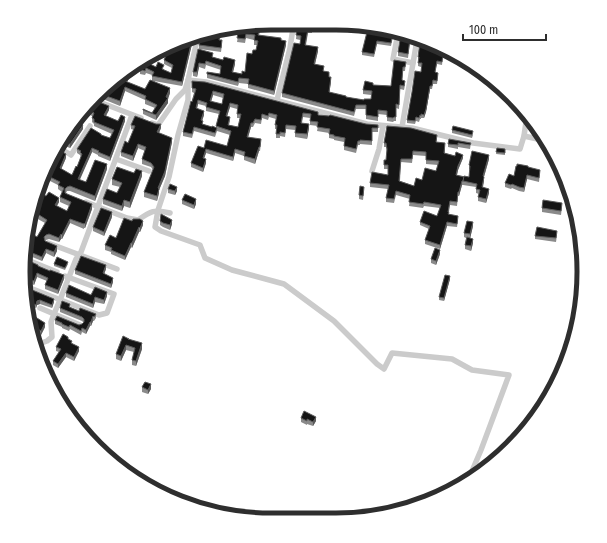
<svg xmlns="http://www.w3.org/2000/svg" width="607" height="543" viewBox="0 0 607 543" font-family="'Fira Sans Condensed',sans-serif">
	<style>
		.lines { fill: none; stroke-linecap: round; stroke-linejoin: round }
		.street { stroke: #cbcbcb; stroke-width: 5.5 }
		.wall { fill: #8a8a8a; fill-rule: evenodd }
		.shaded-wall { fill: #5b5b5b }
		.building { fill: #151515; stroke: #5b5b5b; fill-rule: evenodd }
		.rim { fill: none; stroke: #2e2e2e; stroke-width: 5 }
	</style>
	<rect width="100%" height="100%" fill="#fff"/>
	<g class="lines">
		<g class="street">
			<path d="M398,33L393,59L413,63"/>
			<path d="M198,36L188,80V100L178,135L169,177L158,210L155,227L161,231L200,245L205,258L232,270L284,284L334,321L377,364L384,369L392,353L452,359L472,370L509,375L481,450L469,478"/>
			<path d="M94,100L141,118"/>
			<path d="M277,100L290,48L293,28"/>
			<path d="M152,123L158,125L176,99L185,90L188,80L206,82L367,124L412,128L473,143L520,149L524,136L527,115"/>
			<path d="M402,127L417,40"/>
			<path d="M524,136L542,140"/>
			<path d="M58,147L71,155L90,126"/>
			<path d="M116,159L149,171"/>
			<path d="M372,171L379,149L383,126"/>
			<path d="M86,202L127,218L138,220C151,211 154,209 170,213"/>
			<path d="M48,243L117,269"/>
			<path d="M24,258L30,261L57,272"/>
			<path d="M25,286L99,315L107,313L114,294L65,276"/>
			<path d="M40,308L80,325"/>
			<path d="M36,345L47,341L52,337L51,322L54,314L60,300L76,259L81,252L132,115"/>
			<path d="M47,367L52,372"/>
		</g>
	</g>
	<g class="wall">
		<path d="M223,28H230L229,32L221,31L220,40L222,45L221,52L200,49L213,57L235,64L233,72L242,74L245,72L252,54L256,50L257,45H254V40L246,38L245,43L237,42L239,30L230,28H259L260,32L259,35L281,40L286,45L274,95L248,88V84L239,83L238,86L207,78V72L220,74L221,70L206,65L205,69L199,67L197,77L193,76V72L199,49V45L202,35Z"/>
		<path d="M297,28H323L322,32L312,30V33H308L306,45L318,51L315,64L324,71L329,77L331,81L329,92L346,97L364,100L371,99V95L363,94V90L373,85L391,86L406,62L405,71H403L402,80L405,85L404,90L400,89L399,109L396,108V121H394L393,122L387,121V115L378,114V121L366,119V109H356L354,116L282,97V93L300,44V40L296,39Z"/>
		<path d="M384,28L394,32L391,46L377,44L374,57L362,55V52Z"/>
		<path d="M189,39L192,44L182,86L154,81L170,93L168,98V103L156,120L143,114V110L152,113L155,108L145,104V100L125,91L120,106L98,97L118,76L129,78L127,82L145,89L152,80V75L146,73L145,75L140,74V69L156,67L164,69V70L171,73L172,68L164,64V60L168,51L166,50V47Z"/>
		<path d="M406,39L410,42L408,58L398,56V52Z"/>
		<path d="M440,52L443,56L442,65L437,64L435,72L438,76L437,84H433L432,89H430L426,112L424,118H421V119H420L419,122L416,121L415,124L407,123V120L412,96V92L421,72V67L418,66V57Z"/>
		<path d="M192,81L318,115L366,124L378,125V132H372V145L360,144V145H358L356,153L344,150V142L334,140V139L329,138V133L317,131L318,126L310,125V118L303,117L302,123L309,128L307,139L295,137V130L286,129L285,137L280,136V138H276V129H275V125L276,119L269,117L268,120L262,118L261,124L255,123L253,127H251L248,137L261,143L260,151H259L255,164L244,160V156L235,153L233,161L206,153L204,158L206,163L203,172L191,167V163L204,148L227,146L230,135L217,131L215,137L194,131L192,138L183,136V132L194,93L192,92ZM213,95L223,98L222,104L211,102ZM198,104L206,106V111L219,114L216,127H212L203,124L202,121L204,115L197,109ZM230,107L237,109V118H240L238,127L229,125L230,121L227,116Z"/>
		<path d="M94,100L109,110L106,116L118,121H125L110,161L98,156V155L92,152L79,180L86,182L107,169L95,201L70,191H67L66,193L92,209L85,228H84V229L70,223L62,239H61L59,242L49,239L46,240L45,241L57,251L54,257L46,253L42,261L25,254L26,237L31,240L37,237L45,223L36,218V216L31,214L36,199L46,196L59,202L57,206L67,211L69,206L60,202V197L62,192L58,189V185L46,179L38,193L46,168L50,170L66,158L61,169L72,175L77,167L81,157L80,155L77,153V149L101,135L110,138L112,134L94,126V124L92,122V116L84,112L79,120L77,119L76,122L74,121Z"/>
		<path d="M131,125L161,128L159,133L172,142L165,176L159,190V193L157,201L144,197V192L153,170L151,167L142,164V159L145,151L138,148L133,161L121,156V152L128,143L134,130L131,129Z"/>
		<path d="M83,129L70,148L60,144L66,134L68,135Z"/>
		<path d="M452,130L473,135L472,138L452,133Z"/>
		<path d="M437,139L436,142L445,146V153L463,158L458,170L457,175L469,177L470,169H469V165L489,159L484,177V180L483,188L489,193L486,203L478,201V197L479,194L476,193V187L463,185V183V185H462L459,196H458L457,206L450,205L449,212V214L458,220L457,227L447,226L440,249L425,244V240L429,229L420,225V222L437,216L440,208L424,206L423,208L409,206L410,199L396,195L394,203L386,202V198L388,189L370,187V183L388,175V169H384V165L386,160L387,151L386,147H384V143ZM413,155L426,156V164L438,165L436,171L414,186L400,181L401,162L412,163Z"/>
		<path d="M471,143L470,149L458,147V149L448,147V144Z"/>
		<path d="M497,148L505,149V155L496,154Z"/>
		<path d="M528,167L540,173L539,182L527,179L524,192L519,191L512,188L511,189L505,187V183L514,176Z"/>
		<path d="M142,176L130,208L124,206L122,211L103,204V199L117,193L120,187L112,185V179Z"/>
		<path d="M168,189L177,191L175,195L168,193Z"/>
		<path d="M364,191L363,200L359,199V195Z"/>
		<path d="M182,200L196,204L194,209L182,204Z"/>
		<path d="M562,207L561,215L542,212V208Z"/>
		<path d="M112,217L104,236L93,231V227Z"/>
		<path d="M132,221L143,225L140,232H139L132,248L131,247L125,260L111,254V252L105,250V245L116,238Z"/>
		<path d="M160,221L172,224L170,230L163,227L160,225Z"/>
		<path d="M473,226L470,238L473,243L471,251L465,249V245L466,238L464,237V233Z"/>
		<path d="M557,235L556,242L535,239V236Z"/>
		<path d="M440,254L436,265L431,263V259Z"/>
		<path d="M54,264H68L65,270L54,266Z"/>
		<path d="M38,266L64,279L58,294L45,289V285L47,281L37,277L34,285L28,282V278L30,273L26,271V267Z"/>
		<path d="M106,269L104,274L113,282L111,288L75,274V270Z"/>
		<path d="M450,279L444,301L439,300V297Z"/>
		<path d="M25,287L54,302L52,308L40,304L37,305L36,308L28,304V302H27Z"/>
		<path d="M66,293L91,295L107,296L104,304L95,302L93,308L66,297Z"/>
		<path d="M70,307L79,311L96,314V318L94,321H93L91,326H90L86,334L82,332L81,335L70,329L69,331L62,328V327L55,324V320L79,325L82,324L84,323L82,321L60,312V308Z"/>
		<path d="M29,316L45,327L41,335L34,331L33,333L31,332Z"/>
		<path d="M68,339L79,351L74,361L66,357L58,368L53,365V361L59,352L56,351V347Z"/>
		<path d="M129,339L142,349L136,366L132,365V360L134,352L126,350L121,361L116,359V354Z"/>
		<path d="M142,387L151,389L148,394L142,392Z"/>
		<path d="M301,418L316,421L313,426L307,424V425L301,422Z"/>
	</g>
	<g class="shaded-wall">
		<path d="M192,40V44L182,86V82Z"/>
		<path d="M286,41V45L274,95V91Z"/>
		<path d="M318,47V51L314,68V64Z"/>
		<path d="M235,60V64L232,76V72Z"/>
		<path d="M199,63V67L197,77V72Z"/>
		<path d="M129,73V78L125,86V81Z"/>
		<path d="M331,77V81L329,96V92Z"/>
		<path d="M430,86V89L426,112L424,118V115Z"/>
		<path d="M125,87V91L120,106V101Z"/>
		<path d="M170,88V93L168,99V98V103L156,120V115L166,97Z"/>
		<path d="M213,91V95L210,105V101Z"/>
		<path d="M198,100V104L196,112V108Z"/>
		<path d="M230,103V107L226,120V116Z"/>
		<path d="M109,106V110L104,119V115Z"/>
		<path d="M84,110V112L79,120V115Z"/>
		<path d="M204,111V115L201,124V120Z"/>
		<path d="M125,117V121L110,161V157Z"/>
		<path d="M251,123V127L247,141V137Z"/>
		<path d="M161,124V128L157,137V132Z"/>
		<path d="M309,124V128L307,139V134Z"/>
		<path d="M83,125V129L70,148V144Z"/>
		<path d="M172,138V142L165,176L159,190V193L157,201L158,188Z"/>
		<path d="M138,144V148L133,161V156Z"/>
		<path d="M259,147V151L255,164V159Z"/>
		<path d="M92,148V152L78,184V179Z"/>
		<path d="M206,149V153L203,162V158Z"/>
		<path d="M235,149V153L233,161V157Z"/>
		<path d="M66,154V158L60,172V168Z"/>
		<path d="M463,155V158L458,170L456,179V175L458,166Z"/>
		<path d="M489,155V159L483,180V176Z"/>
		<path d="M206,159V163L203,172V168Z"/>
		<path d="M107,164V169L95,201V196Z"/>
		<path d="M142,171V176L130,208V202Z"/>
		<path d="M46,175V179L38,193L42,182Z"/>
		<path d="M527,175V179L524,192V188Z"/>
		<path d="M484,177V180L482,191V187Z"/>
		<path d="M462,181V185L459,196V192Z"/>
		<path d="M177,187V191L175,195V191Z"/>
		<path d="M489,189V193L486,203V199Z"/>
		<path d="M59,198V202L55,209V205Z"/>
		<path d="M196,199V204L194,209V205Z"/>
		<path d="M124,200V206L122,211V206Z"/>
		<path d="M92,204V209L85,228V224Z"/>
		<path d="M112,212V217L104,236V232Z"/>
		<path d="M70,219V223L62,239V235Z"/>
		<path d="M172,220V224L170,230V225Z"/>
		<path d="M143,221V225L140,232V228Z"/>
		<path d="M447,222V226L440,249V245Z"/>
		<path d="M473,222V226L470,239V234Z"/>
		<path d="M139,227V232L132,248V243Z"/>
		<path d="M61,234V239L59,242V238Z"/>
		<path d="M473,239V243L471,251V246Z"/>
		<path d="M131,243V247L125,260V256Z"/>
		<path d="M57,246V251L54,257V252Z"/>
		<path d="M46,249V253L42,261V257Z"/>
		<path d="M440,250V254L436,265V261Z"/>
		<path d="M106,265V269L103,277V273Z"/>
		<path d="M37,273V277L34,285V281Z"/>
		<path d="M64,275V279L58,294V290Z"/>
		<path d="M450,276V279L444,301V298Z"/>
		<path d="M113,278V282L111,288V284Z"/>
		<path d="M107,292V296L104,304V300Z"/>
		<path d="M95,297V302L93,308V304Z"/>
		<path d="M54,299V302L52,308V305Z"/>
		<path d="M40,300V304L37,305L36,308V305L37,301Z"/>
		<path d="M93,316V321L91,326V322Z"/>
		<path d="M90,322V326L86,334V330Z"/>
		<path d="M45,323V327L41,335V331Z"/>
		<path d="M142,343V349L136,366V361Z"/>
		<path d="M126,345V350L121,361V356Z"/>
		<path d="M79,347V351L74,361V357Z"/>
		<path d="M66,353V357L58,368V364Z"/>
		<path d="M151,384V389L148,394V390Z"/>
		<path d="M316,417V421L313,426V422Z"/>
	</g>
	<g class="building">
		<path d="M239,28H260L258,35L281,38V40L286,41L274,91L248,84L249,79L239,78L238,82L207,74V72L220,74L221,66L206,61L205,64L199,63L197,72H193L198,49L213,53L212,57L223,60L224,57L235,60L232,72L242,74V71L245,72L247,53L252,54L253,50H256L258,41L254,40L255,35L246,34L245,39L237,38Z"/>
		<path d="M297,28H312V29H308L305,45L318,47L314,64L324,66L323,71L329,72V77H331L329,92L346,96V97L364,100V99H371L372,91L363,90L365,81L373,83V85L391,86L394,60L406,62L405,67H403L402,79V80L405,81L404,86L400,85L399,105L396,104V117H394L393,118L387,117V111L378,110V117L366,115V105H356L354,112L282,93L294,43L300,44L301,36L296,35Z"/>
		<path d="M368,28H384L393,31L391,43L377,41L374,54L362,52Z"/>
		<path d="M221,29L219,40H222L221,48L199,45L202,35Z"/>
		<path d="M401,34L406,36V39H410L408,54L398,52Z"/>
		<path d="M189,39L192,40L182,82L152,76L154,72L146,68L145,71L140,69L144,61L156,67L158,62L164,65L162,69L171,73L173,65L164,60L170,47L168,46Z"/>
		<path d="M420,42L440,49V52L443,53L442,62L437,61L435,72L438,73L437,81L433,80L432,86H430L426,109L424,115L421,114V116L420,115L419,118L416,117L415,121L407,120L412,92L415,71L421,72L422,63H418L419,57H418Z"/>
		<path d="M125,71L129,73L125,81L145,89L150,80L170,88L166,97L168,98L156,115L143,110V109L152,113L157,105L145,99L146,96L125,87L120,101L101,94L118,76L120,77L122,73Z"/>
		<path d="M192,81L205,82L318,112V115L329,116L330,115L366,124L378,125V128H372V141L360,140V141H358L356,149L344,146L345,138L334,136V135L329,134L330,129L317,127L318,122L310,121L311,114L303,113L301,123L309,124L307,134L295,133L296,126L286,125L285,133L280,132V134H276L277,125H275L277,115L269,113L268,116L262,114L261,120L255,119L253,123H251L247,137L261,139L260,147H259L255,159L244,156L245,152L235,149L233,157L206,149L203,158L206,159L203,168L191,163L198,146L204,148L206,140L227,146L231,131L216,126L220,111L206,107L207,103L198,100L196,108L204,111L201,120L203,121L202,124L212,127V126L217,128L215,133L194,127L192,134L183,132L191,101L192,102L196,89L192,88ZM213,91L224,94L222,104L210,101ZM230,103L238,105L237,114H241L238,127L228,125L230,117L226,116Z"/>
		<path d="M94,100L109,106L104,115L118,121L121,115L125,117L110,157L98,152L99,151L92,148L78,179L86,182L95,160L107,164L95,196L70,186L67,187L65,189V193L67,194L92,204L85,224L84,223V224L70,219L62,235L61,234L59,238L49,234L46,235L44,237L45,241L57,246L54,252L46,249L42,257L25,250L26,237L31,240L34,235L37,237L47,220L36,213L37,212L32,210L36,199L40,193L46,196L49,192L59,198L55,205L67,211L71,202L60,197L64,188L58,185L60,182L46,175L42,182L46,168L50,170L59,150L66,154L60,168L72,175L76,166L77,167L82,154L80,152L81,151L77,149L91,128L101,134V135L110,138L114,130L94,122V119L92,118L94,113L86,108Z"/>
		<path d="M135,116L156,124H161L157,132L172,138L165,171L158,188L159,189L157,196L144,192L154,167L151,163L142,159L146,147L138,144L133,156L121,152L125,141L128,143L135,126L131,125Z"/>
		<path d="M76,122L83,125L70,144L62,140L66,134L68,135Z"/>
		<path d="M387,126L411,128L437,135L436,142L445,143L444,153L455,156L456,152L463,155L458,166L456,175L464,177L463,181H462L459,192H458L457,202L450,201L448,212H449L448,214L458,216L457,224L447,222L440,245L425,240L430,226L420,222L424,211L437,216L441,205L424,202L423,204L409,202L410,195L396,191L394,199L386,198L389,185L370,183L372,172L388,175V165H384V160H386L387,149L386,143H384ZM413,151L426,152V160L439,161L436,171L425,168L422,180L416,178L414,186L399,181L401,159H412Z"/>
		<path d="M453,126L473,131L472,135L452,130Z"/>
		<path d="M449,139L471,143L470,145L458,143V145L448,144Z"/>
		<path d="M497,148L505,149V153L496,152Z"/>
		<path d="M472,151L489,155L483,176L484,177L482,187L489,189L486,199L478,197L480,190L476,189L477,184L463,181L464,176L469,177L470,166L469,165Z"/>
		<path d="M517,164L528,166V167L540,170L539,178L527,175L524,188L519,187L512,184L511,185L505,183L509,174L514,176L516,166H517Z"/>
		<path d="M117,167L134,173L136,169L142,171L130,202L124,200L122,206L103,199L107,189L117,193L122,183L112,179Z"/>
		<path d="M170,184L177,187L175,191L168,189Z"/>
		<path d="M360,186L364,187L363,196L359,195Z"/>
		<path d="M185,194L196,199L194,205L182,200Z"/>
		<path d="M543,200L562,203L561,211L542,208Z"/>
		<path d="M101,208L112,212L104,232L93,227Z"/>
		<path d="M161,214L172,220L170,225L163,223L160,221Z"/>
		<path d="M124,218L132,221L133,219H140L143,221L140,228L139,227L132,243H131L125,256L111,250L112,248L105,245L110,235L116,238Z"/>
		<path d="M467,221L473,222L470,234L464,233Z"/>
		<path d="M537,227L557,231L556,238L535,236Z"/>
		<path d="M467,237L473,239L471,246L465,245Z"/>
		<path d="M435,248L440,250L436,261L431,259Z"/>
		<path d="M81,256L106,265L103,273L113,278L111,284L75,270Z"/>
		<path d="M57,257L68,262L65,268L54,264Z"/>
		<path d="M29,261L38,265V266L50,271V270L64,275L58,290L45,285L48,278L37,273L34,281L28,278L31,270L26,267Z"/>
		<path d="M445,275L450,276L444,298L439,297Z"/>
		<path d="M69,285L91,295L95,287L107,292L104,300L95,297L93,304L66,293Z"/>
		<path d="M25,287L54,299L52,305L40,300L37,301L36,305L28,301L29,299L26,298Z"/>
		<path d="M62,301L70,304L69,307L79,311L80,308L96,314L94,317L93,316L91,322H90L86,330L82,328L81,331L70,325L69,327L62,324V323L55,320L57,316L79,325L82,324L84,322V319L82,317L60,308Z"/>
		<path d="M32,315L45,323L41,331L34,327L33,329L30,328L29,316L31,317Z"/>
		<path d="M63,334L68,337V339L72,341L71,343L79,347L74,357L66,353L58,364L53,361L61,349L56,347Z"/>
		<path d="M123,336L129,339H128L142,343L136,361L132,360L135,348L126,345L121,356L116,354Z"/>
		<path d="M47,367L50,370L49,372Z"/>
		<path d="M145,382L151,384L148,390L142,387Z"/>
		<path d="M304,411L316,417L313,422L307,419V421L301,418Z"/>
	</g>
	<path d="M0 0H607V543H0ZM271 30H336A241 241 0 0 1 577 271V272A241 241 0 0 1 336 513H271A241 241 0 0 1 30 272V271A241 241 0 0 1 271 30Z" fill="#fff" fill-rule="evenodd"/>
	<path class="rim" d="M271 30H336A241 241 0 0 1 577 271V272A241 241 0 0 1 336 513H271A241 241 0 0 1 30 272V271A241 241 0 0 1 271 30Z"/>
	<path d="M463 34v6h83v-6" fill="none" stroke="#2e2e2e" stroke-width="2"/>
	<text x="469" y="34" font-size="12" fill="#2e2e2e" stroke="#ffffff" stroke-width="3" paint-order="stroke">100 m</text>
</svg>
